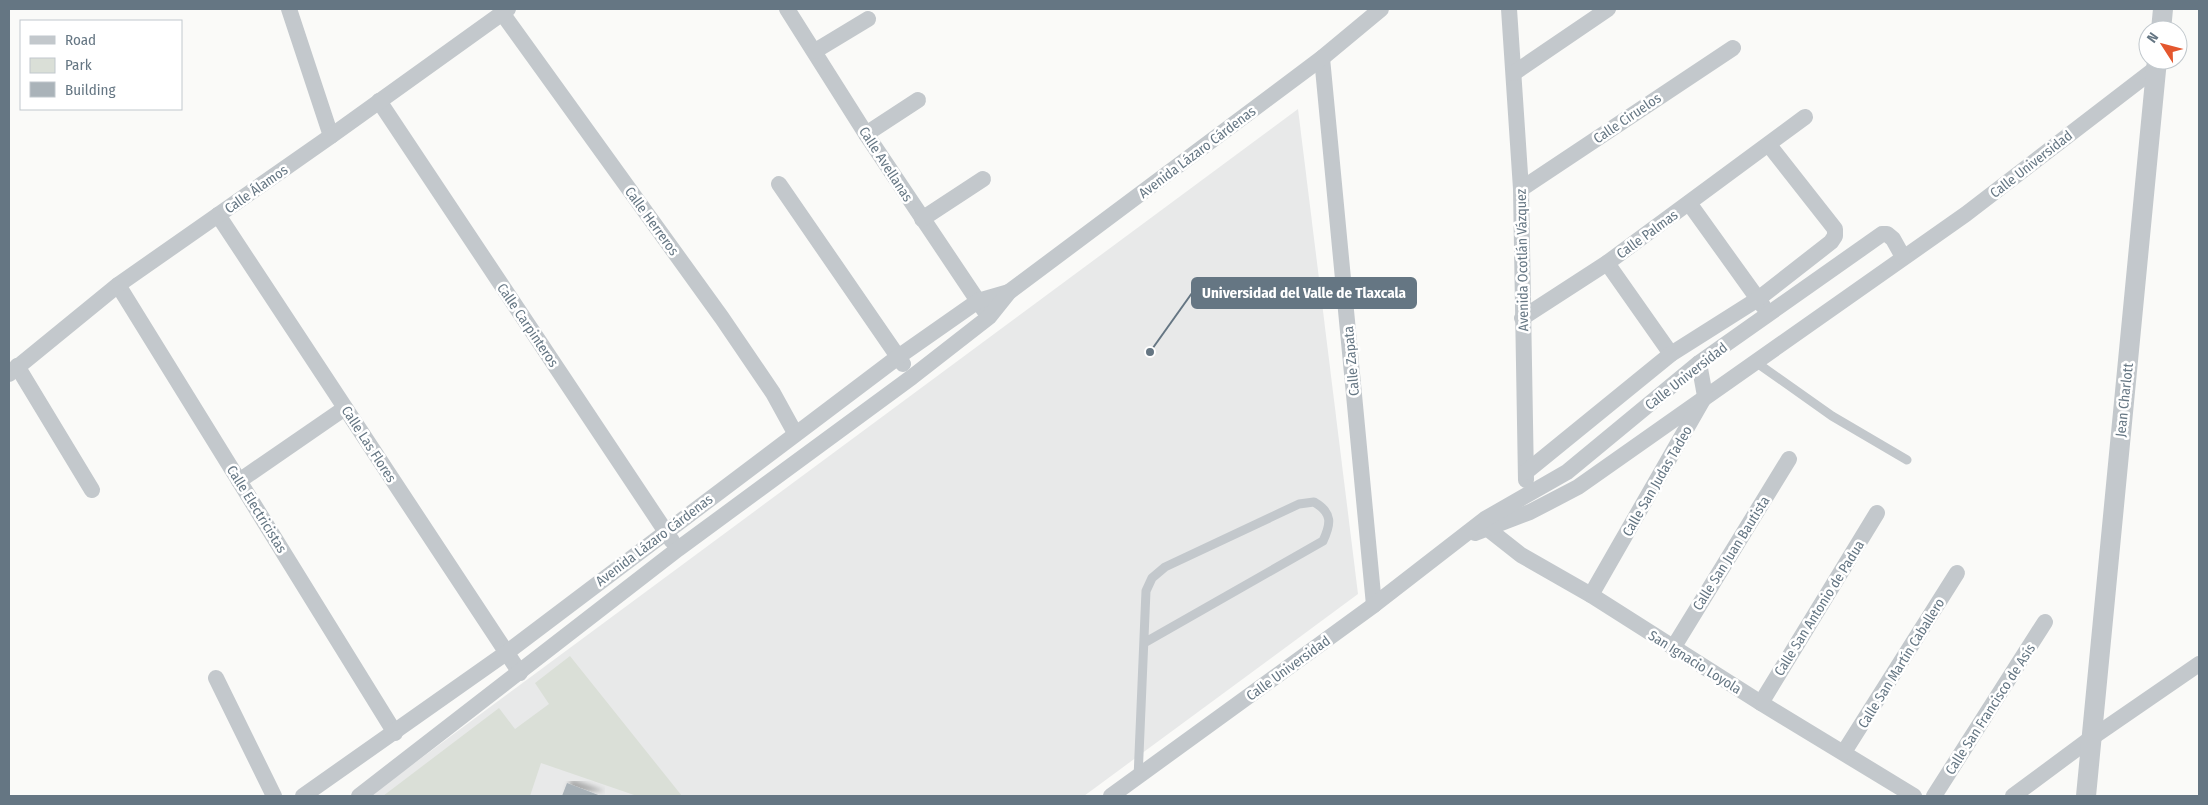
<svg xmlns="http://www.w3.org/2000/svg" width="2208" height="805" viewBox="0 0 2208 805" font-family="'Fira Sans Condensed',sans-serif">
	<style>
		.built { fill: #e8e9e9 }
		.green { fill: #dadfd7 }
		.building { fill: #aab3b9; filter: url(#shadow) }
		.lines { fill: none; stroke-linecap: round; stroke-linejoin: round }
		.service { stroke: #c3c8cc; stroke-width: 9 }
		.minor { stroke: #c3c8cc; stroke-width: 16 }
		.tertiary { stroke: #c3c8cc; stroke-width: 20 }
		.labels { text-anchor: middle; stroke-width: 5; stroke-linejoin: round; paint-order: stroke }
		.street-label { font-size: 14px; fill: #657683; stroke: #fff }
		.leader { fill: none; stroke: #657683; stroke-width: 2 }
		.callout-dot { fill: #657683; stroke: #fff; stroke-width: 2 }
		.callout { fill: #657683; stroke: #657683; stroke-width: 2 }
		.callout-label { font-size: 15px; text-anchor: middle; font-weight: bold; fill: #fff }
	</style>
	<defs>
		<filter id="shadow"><feDropShadow dx="4.5" dy="-4.5" stdDeviation="2.5" flood-color="#0004"/></filter>
	</defs>
	<rect width="100%" height="100%" fill="#fafaf8"/>
	<path class="built" d="M1298,109L1358,594L1084,796H370Z"/>
	<path class="green" d="M570,656L682,796H637L541,763L530,796H383L499,708L515,729L549,704L535,683Z"/>
	<path class="building" d="M567,783L601,796H562Z"/>
	<g class="lines">
		<g class="service">
			<path d="M1757,363L1832,416L1907,460"/>
			<path d="M1138,778L1146,591L1152,578L1165,567L1299,504L1314,502C1333,513 1331,524 1323,541L1144,643"/>
		</g>
		<g class="minor">
			<path d="M289,9L331,136"/>
			<path d="M787,9L866,134L984,310"/>
			<path d="M1509,9L1521,189L1526,480"/>
			<path d="M502,13L722,318L773,393L795,433"/>
			<path d="M815,51L868,19"/>
			<path d="M1322,58L1374,605"/>
			<path d="M1514,73L1608,9"/>
			<path d="M379,101L672,541"/>
			<path d="M866,134L918,100"/>
			<path d="M779,184L903,364"/>
			<path d="M1521,189L1733,48"/>
			<path d="M1689,203L1763,306"/>
			<path d="M218,215L520,673"/>
			<path d="M922,219L983,179"/>
			<path d="M1607,263L1671,354"/>
			<path d="M118,285L395,733"/>
			<path d="M1522,318L1607,263L1805,117"/>
			<path d="M17,366L92,490"/>
			<path d="M9,374L118,285L331,136L508,9"/>
			<path d="M1526,472L1671,354L1758,299L1831,242L1835,236V229L1769,145"/>
			<path d="M239,481L345,408"/>
			<path d="M1485,520L1488,529L1521,555L1591,595L1761,703L1914,796"/>
			<path d="M1475,533L1530,512L1578,487L1966,214L2156,68"/>
			<path d="M1591,595L1705,396L1699,363"/>
			<path d="M1673,648L1789,459"/>
			<path d="M216,678L274,796"/>
			<path d="M1761,703L1877,513"/>
			<path d="M1844,752L1957,573"/>
			<path d="M303,796L506,653L898,357L978,301L1009,292"/>
			<path d="M359,796L678,549L912,377L989,317L1009,292L1322,58L1381,9"/>
			<path d="M1111,796L1374,605L1485,519L1567,472L1699,363L1882,234H1887L1893,239L1903,257"/>
			<path d="M1934,796L2045,622"/>
			<path d="M2013,796L2090,739L2199,664"/>
		</g>
		<g class="tertiary">
			<path d="M2161,30L2163,9"/>
			<path d="M2086,796L2157,60"/>
		</g>
	</g>
	<g class="labels">
		<g class="street-label">
			<text transform="translate(1627 118) rotate(-34)" y="5">Calle Ciruelos</text>
			<text transform="translate(1197 152) rotate(-37)" y="5">Avenida Lázaro Cárdenas</text>
			<text transform="translate(886 164) rotate(57)" y="5">Calle Avellanas</text>
			<text transform="translate(2031 164) rotate(-38)" y="5">Calle Universidad</text>
			<text transform="translate(256 189) rotate(-35)" y="5">Calle Álamos</text>
			<text transform="translate(652 221) rotate(54)" y="5">Calle Herreros</text>
			<text transform="translate(1647 234) rotate(-36)" y="5">Calle Palmas</text>
			<text transform="translate(1522 260) rotate(-91)" y="5">Avenida Ocotlán Vázquez</text>
			<text transform="translate(528 325) rotate(56)" y="5">Calle Carpinteros</text>
			<text transform="translate(1351 361) rotate(-95)" y="5">Calle Zapata</text>
			<text transform="translate(1686 376) rotate(-38)" y="5">Calle Universidad</text>
			<text transform="translate(2124 400) rotate(-84)" y="5">Jean Charlott</text>
			<text transform="translate(369 444) rotate(57)" y="5">Calle Las Flores</text>
			<text transform="translate(1657 481) rotate(-60)" y="5">Calle San Judas Tadeo</text>
			<text transform="translate(257 509) rotate(58)" y="5">Calle Electricistas</text>
			<text transform="translate(654 540) rotate(-37)" y="5">Avenida Lázaro Cárdenas</text>
			<text transform="translate(1731 553) rotate(-58)" y="5">Calle San Juan Bautista</text>
			<text transform="translate(1819 608) rotate(-58)" y="5">Calle San Antonio de Padua</text>
			<text transform="translate(1695 662) rotate(32)" y="5">San Ignacio Loyola</text>
			<text transform="translate(1901 663) rotate(-58)" y="5">Calle San Martín Caballero</text>
			<text transform="translate(1288 668) rotate(-36)" y="5">Calle Universidad</text>
			<text transform="translate(1990 709) rotate(-57)" y="5">Calle San Francisco de Asís</text>
		</g>
	</g>
	<path class="leader" d="M1150 352L1192 293"/>
	<circle class="callout-dot" cx="1150" cy="352" r="5"/>
	<rect class="callout" x="1192" y="278" width="224" height="30" rx="5"/>
	<g class="callout-label">
		<text x="1304" y="298">Universidad del Valle de Tlaxcala</text>
	</g>
	<rect width="2208" height="805" fill="none" stroke="#657683" stroke-width="20"/>
	<rect x="20" y="20" width="162" height="90" fill="#ffffff" stroke="#c1c8cd"/>
	<rect x="30" y="36" width="25" height="8" fill="#c3c8cc" stroke="#c1c8cd"/>
	<text x="65" y="45" font-size="15" fill="#657683">Road</text>
	<rect x="30" y="58" width="25" height="15" fill="#dadfd7" stroke="#c1c8cd"/>
	<text x="65" y="70" font-size="15" fill="#657683">Park</text>
	<rect x="30" y="82" width="25" height="15" fill="#aab3b9" stroke="#c1c8cd"/>
	<text x="65" y="95" font-size="15" fill="#657683">Building</text>
	<g transform="translate(2163 45) rotate(306)"><circle r="24" fill="#ffffff" stroke="#c1c8cd"/>
	<path d="M0-4L9 19L0 12L-9 19Z" fill="#e4572e"/>
	<text y="-8" font-size="14" font-weight="bold" text-anchor="middle" fill="#657683">N</text>
	</g>
</svg>
